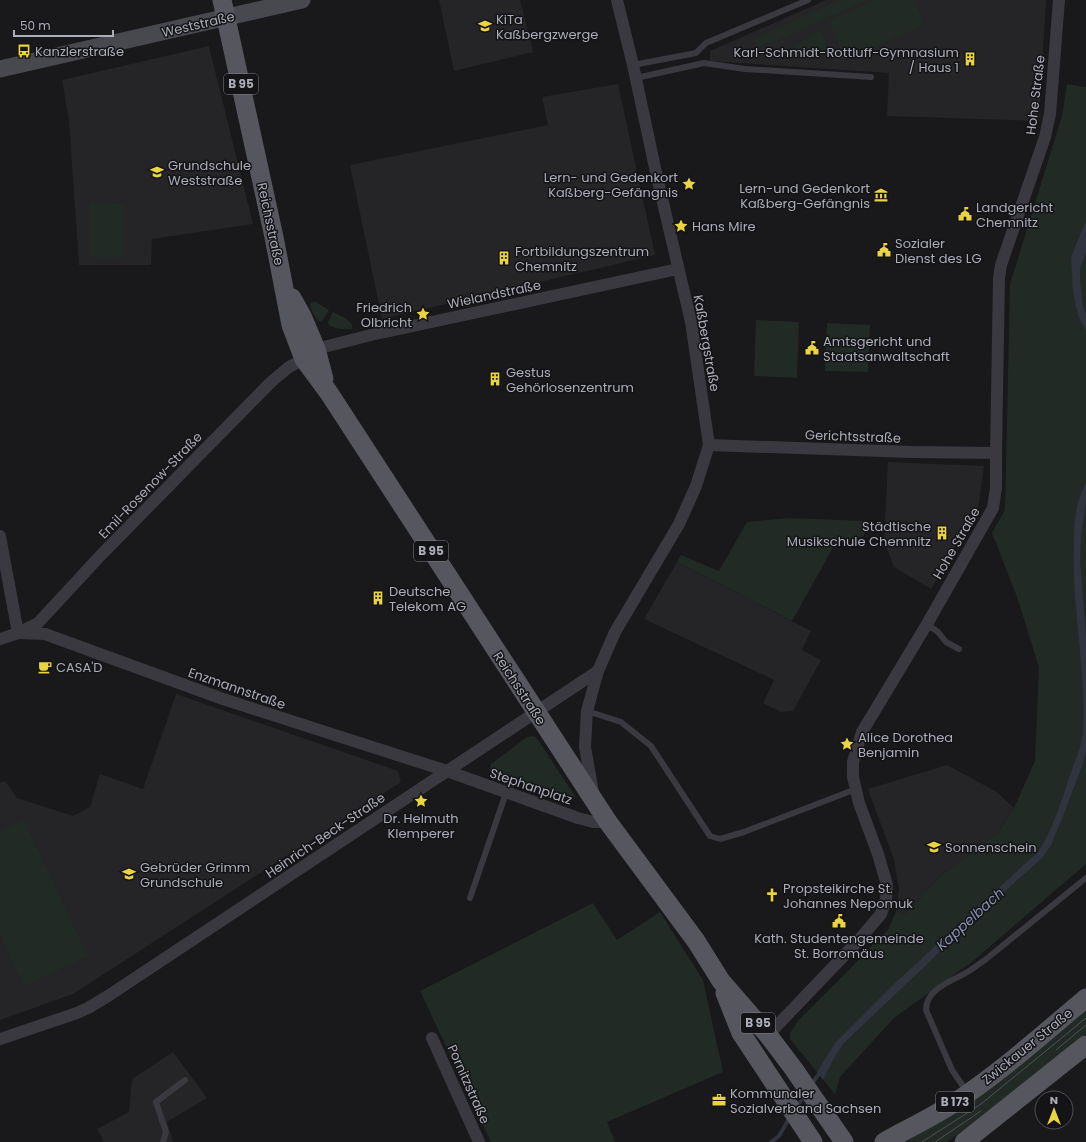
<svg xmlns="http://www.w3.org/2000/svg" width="1086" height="1142" viewBox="0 0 1086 1142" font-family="Poppins,sans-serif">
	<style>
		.built { fill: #252427 }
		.green { fill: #222a25 }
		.water { fill: #2f343e }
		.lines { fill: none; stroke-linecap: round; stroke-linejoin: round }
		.stream { stroke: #2f343e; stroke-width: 4 }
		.lane { stroke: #3a393f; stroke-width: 6 }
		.street { stroke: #3a393f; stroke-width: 12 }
		.secondary { stroke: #48484f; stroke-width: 17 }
		.primary { stroke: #56565e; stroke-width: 19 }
		.tram { stroke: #515158; stroke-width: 1 }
		.labels { text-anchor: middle; stroke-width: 3; stroke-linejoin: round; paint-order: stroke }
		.shield { fill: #141315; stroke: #7e7f88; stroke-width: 1 }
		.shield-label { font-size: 12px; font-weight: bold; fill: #abadb9 }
		.poi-label { font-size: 13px; fill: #abadb9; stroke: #141315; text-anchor: start }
		.street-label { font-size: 13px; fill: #abadb9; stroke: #141315 }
		.water-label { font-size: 14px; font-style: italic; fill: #8493b2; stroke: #141315 }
	</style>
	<rect width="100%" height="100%" fill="#19181a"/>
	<g class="built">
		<path d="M439,0H520L533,52L454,71Z"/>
		<path d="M826,0H1046L1039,121L887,116L889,73L710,61V51Z"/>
		<path d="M209,46L253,224L152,239L151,265H79L69,121L62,80Z"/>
		<path d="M618,84L655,255L382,319L350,165L548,125L542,97Z"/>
		<path d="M888,462L984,466L978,508L931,589L894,567L884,541Z"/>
		<path d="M677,562L811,631L802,650L821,660L793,711L781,712L763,703L774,680L644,619Z"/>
		<path d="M176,694L398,771L401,782L73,994L0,1020V783L5,781L17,798L73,816L90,807L100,774L143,789Z"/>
		<path d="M947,765L997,792L1014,808L998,833L940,876L905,915L896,911L899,888L894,860L868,789Z"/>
		<path d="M173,1052L207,1098L167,1122L173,1142H104L97,1129L129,1112L132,1079Z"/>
	</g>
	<g class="green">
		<path d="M839,0H868L775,42L774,41L758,48L754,39Z"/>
		<path d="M875,0H914L925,25L845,60L828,21Z"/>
		<path d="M819,29L826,42L827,55L792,53L790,54L788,53V49H791Z"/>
		<path d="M1067,84L1086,87V864L973,961L894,1018L840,1077L835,1094L790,1039V1033L798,1021L849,970L873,944L888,930L896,911L905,915L940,876L998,833L1014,808L1035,761L1039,667L1017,597L992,533L1005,510L1010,284L1062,116Z"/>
		<path d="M90,203L124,204V257H90Z"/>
		<path d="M314,301L329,310L323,320L320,322C314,317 311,311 310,303Z"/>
		<path d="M333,312L345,318L352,324V329C343,330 336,329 329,325L328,322Z"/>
		<path d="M756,320L799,322L797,378L754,376Z"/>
		<path d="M827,323L870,325L868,372L825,371Z"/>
		<path d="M789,518L865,521L864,536L835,544L792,621L677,562L681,555L719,571L747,522Z"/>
		<path d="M532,736L536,737L575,796L574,799H567L491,772L490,768L491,764L527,737Z"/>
		<path d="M24,820L88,956L24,986L0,935V831Z"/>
		<path d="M593,903L617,940L660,912L703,980L723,1072L607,1122L615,1142H491L420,991Z"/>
		<path d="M1086,1010V1034L1028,1082L947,1142H903Z"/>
	</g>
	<g class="water">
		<path d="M1086,221V252L1080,269V280L1083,307L1086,314V331L1079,317L1076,307L1073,290L1071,257Z"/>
		<path d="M1086,483V502L1081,537L1080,560L1086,635V752L1082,766L1065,811L1051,845L1042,858L984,910L843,1044L834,1058L823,1080L817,1072L835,1043L896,982L1039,851C1054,826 1062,799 1071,772C1076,759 1083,743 1083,729C1086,666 1071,604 1074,542C1074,522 1076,500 1086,483Z"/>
	</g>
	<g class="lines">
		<g class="stream">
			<path d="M811,1085L821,1071"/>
			<path d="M797,1107L805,1094"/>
			<path d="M771,1142L779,1136L790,1117"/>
		</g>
		<g class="lane">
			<path d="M633,65L696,53L706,43L808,0"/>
			<path d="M636,78L704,63L745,69L871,77"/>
			<path d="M927,624L938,632L946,642L959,649"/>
			<path d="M587,711L621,722L651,746L710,836L720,839L744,832L856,789"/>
			<path d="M470,898L506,793"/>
			<path d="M967,1092L952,1070L926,1010C926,988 953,981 969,971C974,968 979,964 985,960L1086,878"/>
			<path d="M163,1142L166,1132L156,1102L185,1080"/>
		</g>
		<g class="street">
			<path d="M316,349L371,335L678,269"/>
			<path d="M709,445L911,452L996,453"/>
			<path d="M0,536L18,633"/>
			<path d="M18,633L45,634L223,699L447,771L578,818L593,822H608"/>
			<path d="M0,639L18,633L38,623L101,555L271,382L289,367L304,359"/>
			<path d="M593,792L585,747L587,711L598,671L615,632L679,524L696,486L709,445L691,322L657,177L633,65L617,0"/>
			<path d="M768,1035L858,941L881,914L886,899L887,885L878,854L859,803L853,777V762L862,732L927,624L993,508L996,488V453L999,278L1001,265L1045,137L1050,114L1059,0"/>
			<path d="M432,1038L479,1142"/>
			<path d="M0,1039L77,1013L88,1008L108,996L598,671"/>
		</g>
		<path class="secondary" d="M0,69L302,0"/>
		<g class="primary">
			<path d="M222,0L274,237L291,325L304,359L329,393L608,822L696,941L721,981L768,1035L793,1068L844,1142"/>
			<path d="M292,298L302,316L316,349L324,379"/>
			<path d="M725,993L741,1033L813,1142"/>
			<path d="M884,1142C907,1129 931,1118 954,1103C1001,1072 1043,1034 1086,998"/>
			<path d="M964,1142L1086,1045"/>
		</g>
		<g class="tram">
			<path d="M1056,1050L1086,1025"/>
			<path d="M922,1142L981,1104L1086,1018"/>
			<path d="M935,1142L981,1111"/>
		</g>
	</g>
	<defs>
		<g id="school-bare" transform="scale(1.08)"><path d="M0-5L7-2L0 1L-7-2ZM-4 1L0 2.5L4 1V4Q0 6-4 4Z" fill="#ead441" stroke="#141315" stroke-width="2.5" paint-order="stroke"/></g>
		<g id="bus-bare" transform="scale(1.08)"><path d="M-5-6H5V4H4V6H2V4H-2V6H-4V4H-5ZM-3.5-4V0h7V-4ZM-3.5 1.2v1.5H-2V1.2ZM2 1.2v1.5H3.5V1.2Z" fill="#ead441" stroke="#141315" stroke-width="2.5" paint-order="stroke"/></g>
		<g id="building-bare" transform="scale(1.08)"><path d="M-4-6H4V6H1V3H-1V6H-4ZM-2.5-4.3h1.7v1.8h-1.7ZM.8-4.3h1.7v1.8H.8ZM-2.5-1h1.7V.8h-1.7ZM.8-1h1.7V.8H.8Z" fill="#ead441" stroke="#141315" stroke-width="2.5" paint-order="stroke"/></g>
		<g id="sight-bare" transform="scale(1.08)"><path d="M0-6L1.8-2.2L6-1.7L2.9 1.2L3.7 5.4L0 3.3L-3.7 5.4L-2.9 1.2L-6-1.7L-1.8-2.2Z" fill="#ead441" stroke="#141315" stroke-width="2.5" paint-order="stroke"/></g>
		<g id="museum-bare" transform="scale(1.08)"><path d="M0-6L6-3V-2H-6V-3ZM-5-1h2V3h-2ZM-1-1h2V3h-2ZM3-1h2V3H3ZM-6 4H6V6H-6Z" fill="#ead441" stroke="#141315" stroke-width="2.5" paint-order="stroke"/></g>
		<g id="civic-bare" transform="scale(1.08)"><path d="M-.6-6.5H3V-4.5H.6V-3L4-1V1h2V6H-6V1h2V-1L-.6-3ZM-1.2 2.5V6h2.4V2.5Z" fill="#ead441" stroke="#141315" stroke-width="2.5" paint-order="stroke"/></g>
		<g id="cafe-bare" transform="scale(1.08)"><path d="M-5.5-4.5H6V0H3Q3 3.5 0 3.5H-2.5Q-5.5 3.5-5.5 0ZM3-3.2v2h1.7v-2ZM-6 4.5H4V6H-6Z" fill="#ead441" stroke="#141315" stroke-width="2.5" paint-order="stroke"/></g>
		<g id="church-bare" transform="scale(1.08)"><path d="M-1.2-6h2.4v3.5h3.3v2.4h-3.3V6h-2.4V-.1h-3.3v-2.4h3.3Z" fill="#ead441" stroke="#141315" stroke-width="2.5" paint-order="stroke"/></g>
		<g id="office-bare" transform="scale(1.08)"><path d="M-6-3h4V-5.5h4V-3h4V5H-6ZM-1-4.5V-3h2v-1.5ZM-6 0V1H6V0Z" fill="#ead441" stroke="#141315" stroke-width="2.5" paint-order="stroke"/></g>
	</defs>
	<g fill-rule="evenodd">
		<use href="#school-bare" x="485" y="26"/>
		<use href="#bus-bare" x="24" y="51"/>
		<use href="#building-bare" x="970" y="59"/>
		<use href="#school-bare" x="157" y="172"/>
		<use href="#sight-bare" x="689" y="184"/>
		<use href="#museum-bare" x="881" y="195"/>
		<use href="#civic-bare" x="965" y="214"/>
		<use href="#sight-bare" x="681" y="226"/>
		<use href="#civic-bare" x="884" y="250"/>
		<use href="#building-bare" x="504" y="258"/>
		<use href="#sight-bare" x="423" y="314"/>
		<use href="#civic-bare" x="812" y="348"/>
		<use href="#building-bare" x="495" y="379"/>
		<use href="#building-bare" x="942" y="533"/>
		<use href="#building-bare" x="378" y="598"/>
		<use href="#cafe-bare" x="45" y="667"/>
		<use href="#sight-bare" x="847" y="744"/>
		<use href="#sight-bare" x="421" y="801"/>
		<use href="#school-bare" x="934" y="847"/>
		<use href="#school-bare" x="129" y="874"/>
		<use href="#church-bare" x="772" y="895"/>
		<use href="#civic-bare" x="839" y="921"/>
		<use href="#office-bare" x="719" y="1100"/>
	</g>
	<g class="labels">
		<g class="shield">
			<rect x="224" y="74" width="34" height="20" rx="3"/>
			<rect x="414" y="541" width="34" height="20" rx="3"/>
			<rect x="741" y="1013" width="34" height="20" rx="3"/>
			<rect x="936" y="1092" width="38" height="20" rx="3"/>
		</g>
		<g class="shield-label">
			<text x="241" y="88">B 95</text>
			<text x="431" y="555">B 95</text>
			<text x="758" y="1027">B 95</text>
			<text x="955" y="1106">B 173</text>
		</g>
		<g class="poi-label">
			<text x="496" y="24">KiTa<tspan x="496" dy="15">Kaßbergzwerge</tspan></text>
			<text x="35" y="56">Kanzlerstraße</text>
			<text x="959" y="57" text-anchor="end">Karl-Schmidt-Rottluff-Gymnasium<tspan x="959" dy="15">/ Haus 1</tspan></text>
			<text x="168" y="170">Grundschule<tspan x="168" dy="15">Weststraße</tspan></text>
			<text x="678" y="182" text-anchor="end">Lern- und Gedenkort<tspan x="678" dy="15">Kaßberg-Gefängnis</tspan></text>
			<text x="870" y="193" text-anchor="end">Lern-und Gedenkort<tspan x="870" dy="15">Kaßberg-Gefängnis</tspan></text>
			<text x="976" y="212">Landgericht<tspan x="976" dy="15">Chemnitz</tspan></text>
			<text x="692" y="231">Hans Mire</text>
			<text x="895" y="248">Sozialer<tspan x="895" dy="15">Dienst des LG</tspan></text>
			<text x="515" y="256">Fortbildungszentrum<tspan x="515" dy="15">Chemnitz</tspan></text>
			<text x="412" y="312" text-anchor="end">Friedrich<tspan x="412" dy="15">Olbricht</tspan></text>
			<text x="823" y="346">Amtsgericht und<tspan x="823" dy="15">Staatsanwaltschaft</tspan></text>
			<text x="506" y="377">Gestus<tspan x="506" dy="15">Gehörlosenzentrum</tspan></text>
			<text x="931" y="531" text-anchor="end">Städtische<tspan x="931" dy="15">Musikschule Chemnitz</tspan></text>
			<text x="389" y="596">Deutsche<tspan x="389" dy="15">Telekom AG</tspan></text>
			<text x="56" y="672">CASA'D</text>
			<text x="858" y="742">Alice Dorothea<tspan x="858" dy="15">Benjamin</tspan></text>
			<text x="421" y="823" text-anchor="middle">Dr. Helmuth<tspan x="421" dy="15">Klemperer</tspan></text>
			<text x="945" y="852">Sonnenschein</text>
			<text x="140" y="872">Gebrüder Grimm<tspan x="140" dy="15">Grundschule</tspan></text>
			<text x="783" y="893">Propsteikirche St.<tspan x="783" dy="15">Johannes Nepomuk</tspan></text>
			<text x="839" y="943" text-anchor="middle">Kath. Studentengemeinde<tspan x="839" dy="15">St. Borromäus</tspan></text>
			<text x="730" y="1098">Kommunaler<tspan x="730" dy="15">Sozialverband Sachsen</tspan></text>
		</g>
		<g class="street-label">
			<text transform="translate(198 24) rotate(-13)" y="5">Weststraße</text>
			<text transform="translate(1035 95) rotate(-83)" y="5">Hohe Straße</text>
			<text transform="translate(271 224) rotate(78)" y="5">Reichsstraße</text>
			<text transform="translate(494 294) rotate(-12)" y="5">Wielandstraße</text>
			<text transform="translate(707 343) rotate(80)" y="5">Kaßbergstraße</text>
			<text transform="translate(853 436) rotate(2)" y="5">Gerichtsstraße</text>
			<text transform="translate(150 485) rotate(-46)" y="5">Emil-Rosenow-Straße</text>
			<text transform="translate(956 543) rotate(-60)" y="5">Hohe Straße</text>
			<text transform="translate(237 688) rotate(19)" y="5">Enzmannstraße</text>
			<text transform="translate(520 688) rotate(57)" y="5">Reichsstraße</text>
			<text transform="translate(531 786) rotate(19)" y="5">Stephanplatz</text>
			<text transform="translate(325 835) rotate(-34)" y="5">Heinrich-Beck-Straße</text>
			<text transform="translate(1027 1046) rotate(-39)" y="5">Zwickauer Straße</text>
			<text transform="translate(469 1084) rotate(66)" y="5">Pornitzstraße</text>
		</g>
		<g class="water-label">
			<text transform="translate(970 919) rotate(-42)" y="5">Kappelbach</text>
		</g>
	</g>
	<g transform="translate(1054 1110)"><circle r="19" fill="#141315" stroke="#505157"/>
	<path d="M0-3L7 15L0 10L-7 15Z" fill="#ead441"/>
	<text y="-6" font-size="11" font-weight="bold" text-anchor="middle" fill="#abadb9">N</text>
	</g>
	<path d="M14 30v6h99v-6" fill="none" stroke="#abadb9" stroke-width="2"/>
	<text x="20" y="30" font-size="12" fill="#abadb9" stroke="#141315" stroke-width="3" paint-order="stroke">50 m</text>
</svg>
